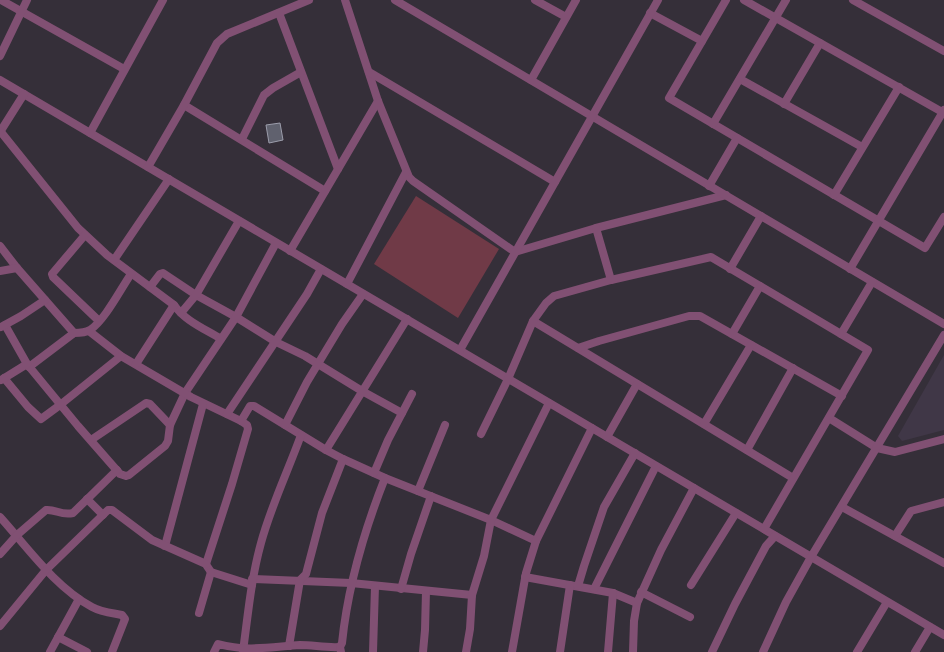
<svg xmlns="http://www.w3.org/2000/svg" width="944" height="652" viewBox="0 0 944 652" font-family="'Nunito Sans',sans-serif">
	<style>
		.built { fill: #403747 }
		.green { fill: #703a47 }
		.building { fill: #60616e; stroke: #9c9dab }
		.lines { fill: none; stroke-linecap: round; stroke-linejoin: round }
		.street { stroke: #815073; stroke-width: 8 }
	</style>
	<rect width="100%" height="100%" fill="#352f39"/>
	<path class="built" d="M944,355V430L902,441L898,436Z"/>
	<path class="green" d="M416,196L499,249L458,318L374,264Z"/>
	<path class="building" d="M280,123L283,140L269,143L266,125Z"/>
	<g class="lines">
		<g class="street">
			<path d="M1,0L124,69"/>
			<path d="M345,0L378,101L409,177L413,181L515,252L596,228L726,195"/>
			<path d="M395,0L944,324"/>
			<path d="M535,0L566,17"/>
			<path d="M726,0L669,98L925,248L944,217"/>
			<path d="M744,0L944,113"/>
			<path d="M853,0L944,51"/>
			<path d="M279,13L338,169"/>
			<path d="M650,13L702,41"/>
			<path d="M0,56L27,0"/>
			<path d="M369,72L555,182"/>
			<path d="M740,79L862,147"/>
			<path d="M0,80L944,635"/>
			<path d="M531,80L576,0"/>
			<path d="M784,104L820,43"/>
			<path d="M184,105L325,191"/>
			<path d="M713,124L786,0"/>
			<path d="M0,132L24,94"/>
			<path d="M1,132L78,228L107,255L174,305C185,321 205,329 221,339"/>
			<path d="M90,133L163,0"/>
			<path d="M242,139L264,95L273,88L301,72"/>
			<path d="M148,167L184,105L217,43L227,34L309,0"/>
			<path d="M709,186L737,138"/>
			<path d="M834,195L899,87"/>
			<path d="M596,228L611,280"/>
			<path d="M85,235L52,274L53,277L99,321"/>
			<path d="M0,246L17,268L74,333"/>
			<path d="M290,251L378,101"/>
			<path d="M114,260L169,179"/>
			<path d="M730,269L761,216"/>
			<path d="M850,269L944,110"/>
			<path d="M0,271L17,268"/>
			<path d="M347,284L406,172"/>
			<path d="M150,287L160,274L163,273L196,295L236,317L276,342L305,356L362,391L402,413"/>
			<path d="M181,313L196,295L239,221"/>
			<path d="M533,321L793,478"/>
			<path d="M5,325L27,364L78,426L120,474L126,476L129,475L165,446L168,441L170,425L185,393L236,317L276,243"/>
			<path d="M1,327L21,316L45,300"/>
			<path d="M89,331L121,356L191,397L241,421L247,425L248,429L232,484L206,564L207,566L211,572L252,585"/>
			<path d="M732,334L760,286"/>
			<path d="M841,334L872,282"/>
			<path d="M578,348L599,341L689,316H700L842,396"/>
			<path d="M460,350L658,0"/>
			<path d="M136,364L174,305"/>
			<path d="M29,367L74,333C80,333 85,333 90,330C105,320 120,290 131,274"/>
			<path d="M4,378L28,407L41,419L60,405L121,356"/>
			<path d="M1,380L27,364"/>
			<path d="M227,414L307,294L321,269"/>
			<path d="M829,418L877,448L895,452L944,439"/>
			<path d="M241,421L250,406H254L326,450L343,459L385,478L491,520L536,541"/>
			<path d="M704,424L751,345"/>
			<path d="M285,425L307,382L342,324L363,294"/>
			<path d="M481,434L508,379L533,321L546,303L554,296L611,280L711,257L868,350L764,529"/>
			<path d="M607,437L637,384"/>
			<path d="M91,440L146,403L150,404L170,425"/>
			<path d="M326,450L407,319"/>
			<path d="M747,450L793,368"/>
			<path d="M374,473L388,440L412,394"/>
			<path d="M418,491L445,425"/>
			<path d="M87,499L103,515"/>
			<path d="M842,507L944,563"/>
			<path d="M0,517C28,548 55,587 92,607C101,612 112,613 122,615L125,619L112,652"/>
			<path d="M895,536L911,511L944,502"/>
			<path d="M165,546L203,404"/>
			<path d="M0,554L17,535L46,510C56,509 61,516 73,513L117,470"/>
			<path d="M525,577L613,593L637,603"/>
			<path d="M252,579L351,583L472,595"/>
			<path d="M691,585L736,513"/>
			<path d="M578,586L584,566L604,507L635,453"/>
			<path d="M401,589L411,554L431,496"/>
			<path d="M594,589L656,466"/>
			<path d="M641,592L690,617"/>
			<path d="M199,613L211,572"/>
			<path d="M0,626L46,570L108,510H112L152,540L206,564"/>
			<path d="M58,637L87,652"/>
			<path d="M289,646L300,580L306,574L322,513L343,459"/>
			<path d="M243,651C248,615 251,579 261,543C271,506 288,471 301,435"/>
			<path d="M50,652L79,599"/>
			<path d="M214,652L218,644C247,652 270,647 300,645C313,645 326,648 340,647"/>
			<path d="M341,652L340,647L342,643C348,585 364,531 385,478"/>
			<path d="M373,652L375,586"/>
			<path d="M423,652L425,630L426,591"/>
			<path d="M466,652L470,629L472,595L484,556L491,520L549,403"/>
			<path d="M512,652L526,573L536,541L592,428"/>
			<path d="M560,652L570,585"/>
			<path d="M608,652L613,593"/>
			<path d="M633,652L634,621L637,603L661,550L694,488"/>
			<path d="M712,652L735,604L766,546L775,536"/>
			<path d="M763,652L786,602L811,557L944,335"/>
			<path d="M857,652L887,602"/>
			<path d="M915,652L930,627"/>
		</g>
	</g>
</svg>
